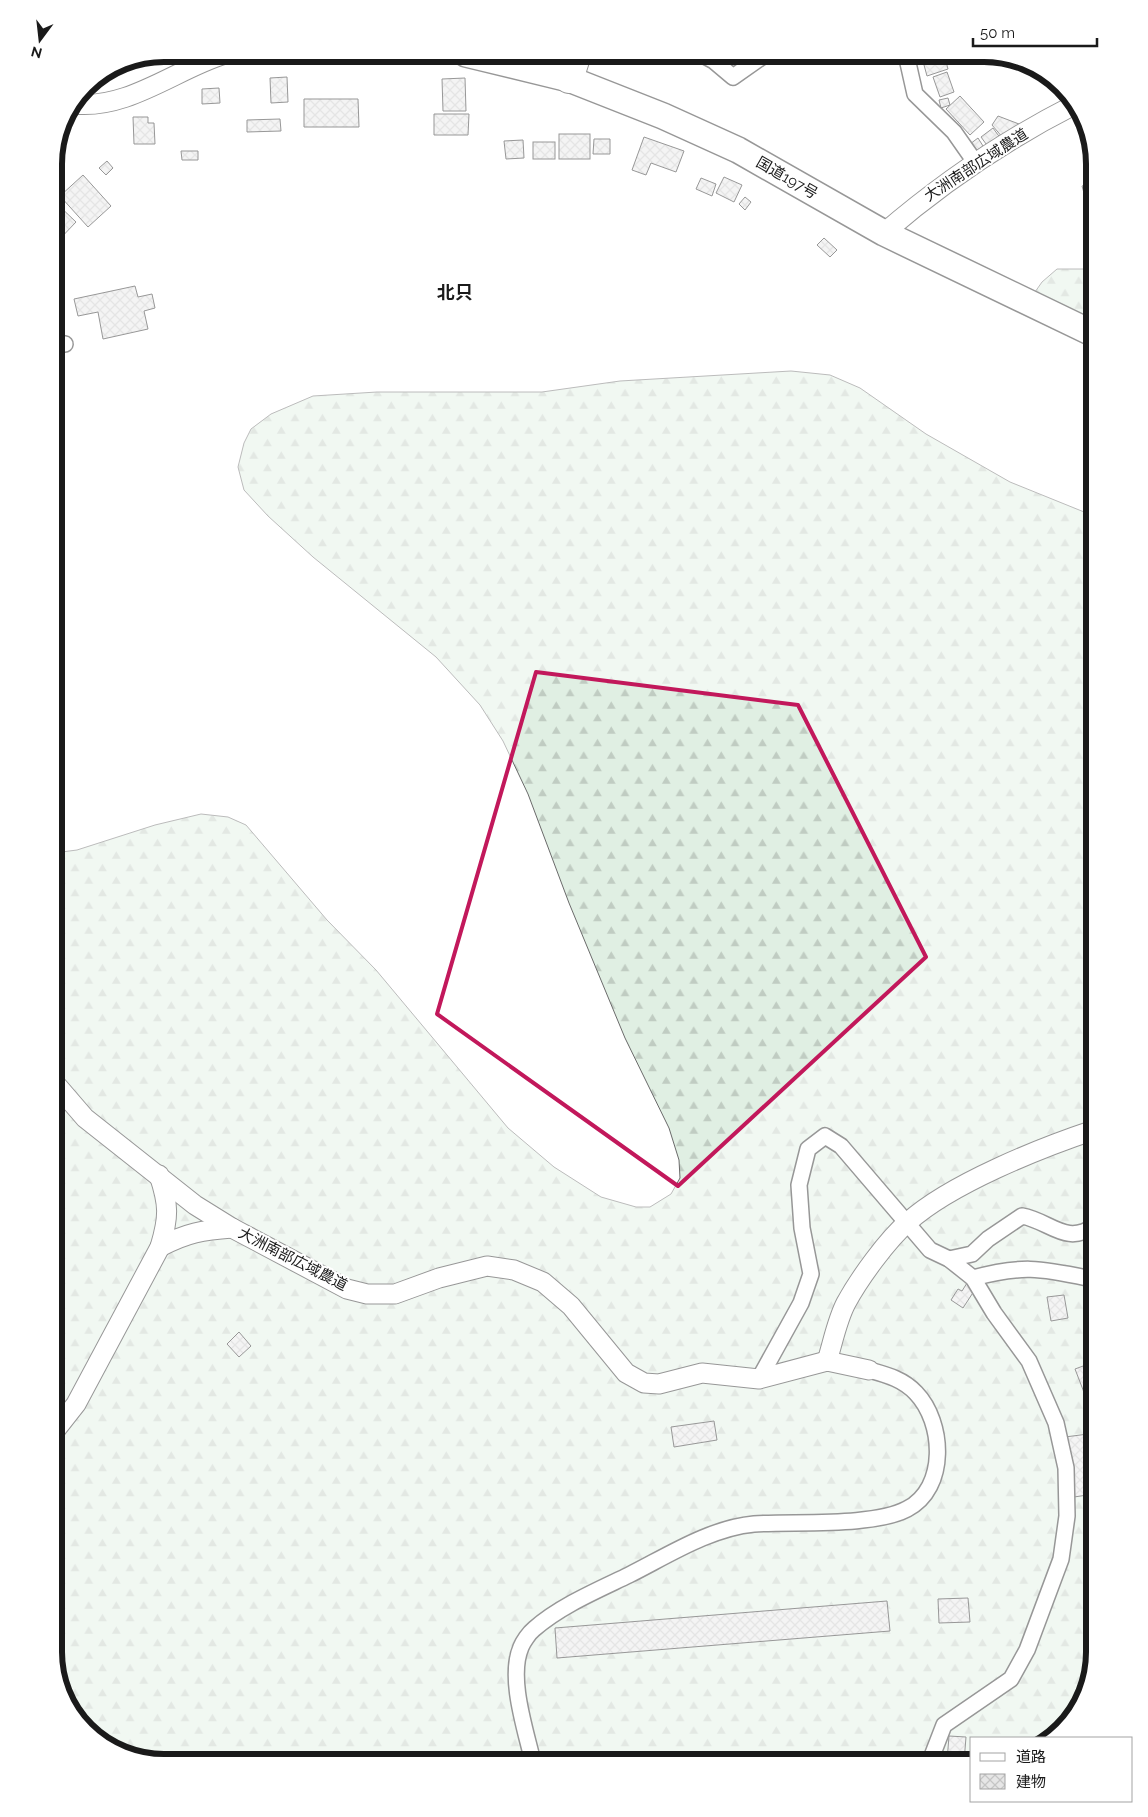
<svg xmlns="http://www.w3.org/2000/svg" width="1148" height="1817" viewBox="0 0 1148 1817" font-family="Raleway,'Noto Sans JP',sans-serif">
	<style>
		.forest { fill: url(#forest-firs); stroke: #6a6a6a }
		.building { fill: url(#building-cross-hatch); stroke: #1a1a1a }
		.lines { fill: none; stroke-linecap: round; stroke-linejoin: round }
		.minor-casing { stroke: #1a1a1a; stroke-width: 18 }
		.tertiary-casing { stroke: #1a1a1a; stroke-width: 21 }
		.trunk-casing { stroke: #1a1a1a; stroke-width: 28 }
		.motorway-casing { stroke: #1a1a1a; stroke-width: 30 }
		.minor { stroke: #fff; stroke-width: 15 }
		.tertiary { stroke: #fff; stroke-width: 19 }
		.trunk { stroke: #fff; stroke-width: 25 }
		.motorway { stroke: #fff; stroke-width: 28 }
		.marked { fill: none; stroke: #c2185b; stroke-width: 4; stroke-linejoin: round }
		.labels { text-anchor: middle; stroke-width: 4; stroke-linejoin: round; paint-order: stroke }
		.street-label { font-size: 15px; fill: #1a1a1a; stroke: #fff }
		.quarter-label { font-size: 18px; font-weight: bold; fill: #1a1a1a; stroke: #fff }
		.rim { fill: none; stroke: #1a1a1a; stroke-width: 6 }
	</style>
	<defs>
		<pattern id="forest-firs" width="22" height="20" patternUnits="userSpaceOnUse" patternTransform="scale(1.25)"><rect width="22" height="20" fill="#e0efe3"/><path d="M5 1l3.5 6h-7zM16 11l3.5 6h-7z" fill="#c0ccc2"/></pattern>
		<pattern id="building-cross-hatch" width="8" height="8" patternUnits="userSpaceOnUse" patternTransform="scale(1.25)"><rect width="8" height="8" fill="#e6e6e6"/><path d="M0 0l8 8M0 8l8-8" fill="none" stroke="#c5c5c5"/></pattern>
	</defs>
	<rect width="100%" height="100%" fill="#fff"/>
	<g class="forest">
		<path d="M1057,269H1094V339L1041,319L1035,292L1042,282Z"/>
		<path d="M791,371L830,375L860,388L926,434L1010,482L1094,516V1652L1079,1708L1047,1738H972V1763H158L103,1745L65,1702L54,1652V853L77,850L155,825L201,814L228,817L246,825L327,920L376,970L508,1128L554,1167L601,1197L636,1207H650L671,1194L680,1178L679,1160L669,1128L625,1038L569,903L528,794L503,741L480,705L436,657L313,557L268,516L244,490L238,467L244,443L251,429L271,414L313,396L377,392H542L620,381Z"/>
	</g>
	<g class="building">
		<path d="M921,54H944L948,69L927,76Z"/>
		<path d="M947,72L954,92L940,97L933,77Z"/>
		<path d="M287,77L288,102L271,103L270,78Z"/>
		<path d="M465,78L466,111H443L442,79Z"/>
		<path d="M219,88L220,103L202,104V89Z"/>
		<path d="M960,96L984,122L970,135L946,109Z"/>
		<path d="M948,98L950,105L941,108L939,100Z"/>
		<path d="M304,99H358L359,127H304Z"/>
		<path d="M434,114H469L468,135H434Z"/>
		<path d="M998,116L1019,124L1003,138L992,125Z"/>
		<path d="M133,117H148V123H154L155,144H134Z"/>
		<path d="M280,119L281,131L247,132V120Z"/>
		<path d="M993,128L1001,139L989,148L981,137Z"/>
		<rect x="559" y="134" width="31" height="25"/>
		<path d="M644,137L684,151L676,172L651,163L646,175L632,170Z"/>
		<path d="M978,138L983,146L975,152L970,144Z"/>
		<path d="M594,139H610V154H593Z"/>
		<path d="M523,140L524,158L506,159L504,141Z"/>
		<rect x="533" y="142" width="22" height="17"/>
		<path d="M181,151H198V160H182Z"/>
		<path d="M107,161L113,168L106,175L99,168Z"/>
		<path d="M54,167L60,174L54,180Z"/>
		<path d="M83,175L111,206L88,227L60,196Z"/>
		<path d="M724,177L742,185L734,202L716,193Z"/>
		<path d="M701,178L716,184L712,196L696,189Z"/>
		<path d="M1094,182V205L1088,207L1082,186Z"/>
		<path d="M745,197L751,202L745,210L739,204Z"/>
		<path d="M54,201L76,222L55,244L54,243Z"/>
		<path d="M824,238L837,250L830,257L817,245Z"/>
		<path d="M135,286L138,297L152,294L155,308L144,311L148,329L103,339L98,312L78,316L74,299Z"/>
		<path d="M967,1283L976,1288L963,1308L951,1300L958,1289L962,1291Z"/>
		<path d="M1064,1295L1068,1318L1051,1321L1047,1297Z"/>
		<path d="M239,1332L251,1346L239,1357L227,1344Z"/>
		<path d="M1094,1362V1391L1085,1395L1075,1369Z"/>
		<path d="M714,1421L717,1440L674,1447L671,1427Z"/>
		<path d="M1088,1434L1091,1454L1094,1453V1468L1092,1469L1094,1494L1074,1497L1065,1437Z"/>
		<path d="M1090,1496H1094V1509H1092Z"/>
		<path d="M968,1598L970,1622L939,1623L938,1599Z"/>
		<path d="M887,1601L890,1631L557,1658L555,1628Z"/>
		<path d="M949,1736L966,1737L964,1762L947,1761Z"/>
		<path d="M909,1758V1763H871Z"/>
	</g>
	<g class="lines">
		<g class="minor-casing">
			<g id="minor">
				<path d="M701,54L714,61L733,77L766,54"/>
				<path d="M906,54L915,94L954,132L975,162"/>
				<path d="M54,343L65,344"/>
				<path d="M949,1259L972,1254L988,1239L1022,1216C1050,1221 1066,1246 1094,1226"/>
				<path d="M973,1278C1021,1265 1040,1268 1087,1278L1094,1277"/>
				<path d="M759,1379L801,1303L811,1274L802,1228L799,1185L808,1149L825,1136L841,1146L930,1250L949,1259L973,1278L994,1313L1029,1361L1056,1423L1066,1468L1067,1516L1061,1559L1027,1650L1011,1679L944,1725L932,1756V1763"/>
				<path d="M532,1758C525,1728 508,1677 521,1647C523,1642 529,1633 534,1629C560,1606 598,1590 629,1575C667,1556 710,1528 754,1524C794,1521 873,1527 907,1509C948,1488 944,1422 916,1393C903,1379 887,1375 869,1370"/>
			</g>
		</g>
		<g class="tertiary-casing">
			<g id="tertiary">
				<path d="M74,104C128,110 176,69 225,54"/>
				<path d="M884,233C942,183 1005,140 1074,105"/>
				<path d="M54,1082L85,1118L195,1205L232,1228L347,1289L367,1294H395L439,1278L487,1266L514,1270L543,1282L571,1306L626,1373L644,1383L659,1384L702,1373L759,1379L827,1361L869,1370"/>
				<path d="M159,1175C169,1205 169,1217 160,1247C186,1233 203,1230 232,1228"/>
				<path d="M827,1361C833,1342 837,1320 846,1303C859,1279 887,1240 908,1222C950,1184 1040,1148 1094,1130"/>
				<path d="M54,1432L76,1404L160,1247"/>
			</g>
		</g>
		<g class="trunk-casing">
			<path id="trunk" d="M466,54L569,79L663,116L738,150L884,233L1094,334"/>
		</g>
		<g class="motorway-casing">
			<path id="motorway" d="M569,79L577,54"/>
		</g>
		<use href="#minor" class="minor"/>
		<use href="#tertiary" class="tertiary"/>
		<use href="#trunk" class="trunk"/>
		<use href="#motorway" class="motorway"/>
	</g>
	<path d="M0 0H1148V1817H0ZM536,672L798,705L926,957L678,1186L437,1014Z" fill="#fff" fill-opacity=".55" fill-rule="evenodd"/>
	<path class="marked" d="M536,672L798,705L926,957L678,1186L437,1014Z"/>
	<g class="labels">
		<g class="street-label">
			<text transform="translate(976 165) rotate(-33)" y="5">大洲南部広域農道</text>
			<text transform="translate(787 178) rotate(30)" y="5">国道197号</text>
			<text transform="translate(293 1259) rotate(27)" y="5">大洲南部広域農道</text>
		</g>
		<g class="quarter-label">
			<text x="455" y="299">北只</text>
		</g>
	</g>
	<path d="M0 0H1148V1817H0ZM164 62H984A102 102 0 0 1 1086 164V1652A102 102 0 0 1 984 1754H164A102 102 0 0 1 62 1652V164A102 102 0 0 1 164 62Z" fill="#fff" fill-rule="evenodd"/>
	<path class="rim" d="M164 62H984A102 102 0 0 1 1086 164V1652A102 102 0 0 1 984 1754H164A102 102 0 0 1 62 1652V164A102 102 0 0 1 164 62Z"/>
	<rect x="970" y="1737" width="162" height="65" fill="#ffffff" stroke="#a3a3a3"/>
	<rect x="980" y="1753" width="25" height="8" fill="#ffffff" stroke="#a3a3a3"/>
	<text x="1016" y="1762" font-size="15" fill="#1a1a1a">道路</text>
	<rect x="980" y="1774" width="25" height="15" fill="url(#building-cross-hatch)" stroke="#a3a3a3"/>
	<text x="1016" y="1787" font-size="15" fill="#1a1a1a">建物</text>
	<g transform="translate(40 40) rotate(195)" stroke="#ffffff" stroke-width="4" paint-order="stroke">
	<path d="M0-4L9 19L0 12L-9 19Z" fill="#1a1a1a"/>
	<text y="-8" font-size="14" font-weight="bold" text-anchor="middle" fill="#1a1a1a">N</text>
	</g>
	<path d="M973 38v8h124v-8" fill="none" stroke="#1a1a1a" stroke-width="2.5"/>
	<text x="980" y="38" font-size="15" fill="#1a1a1a" stroke="#ffffff" stroke-width="4" paint-order="stroke">50 m</text>
</svg>
